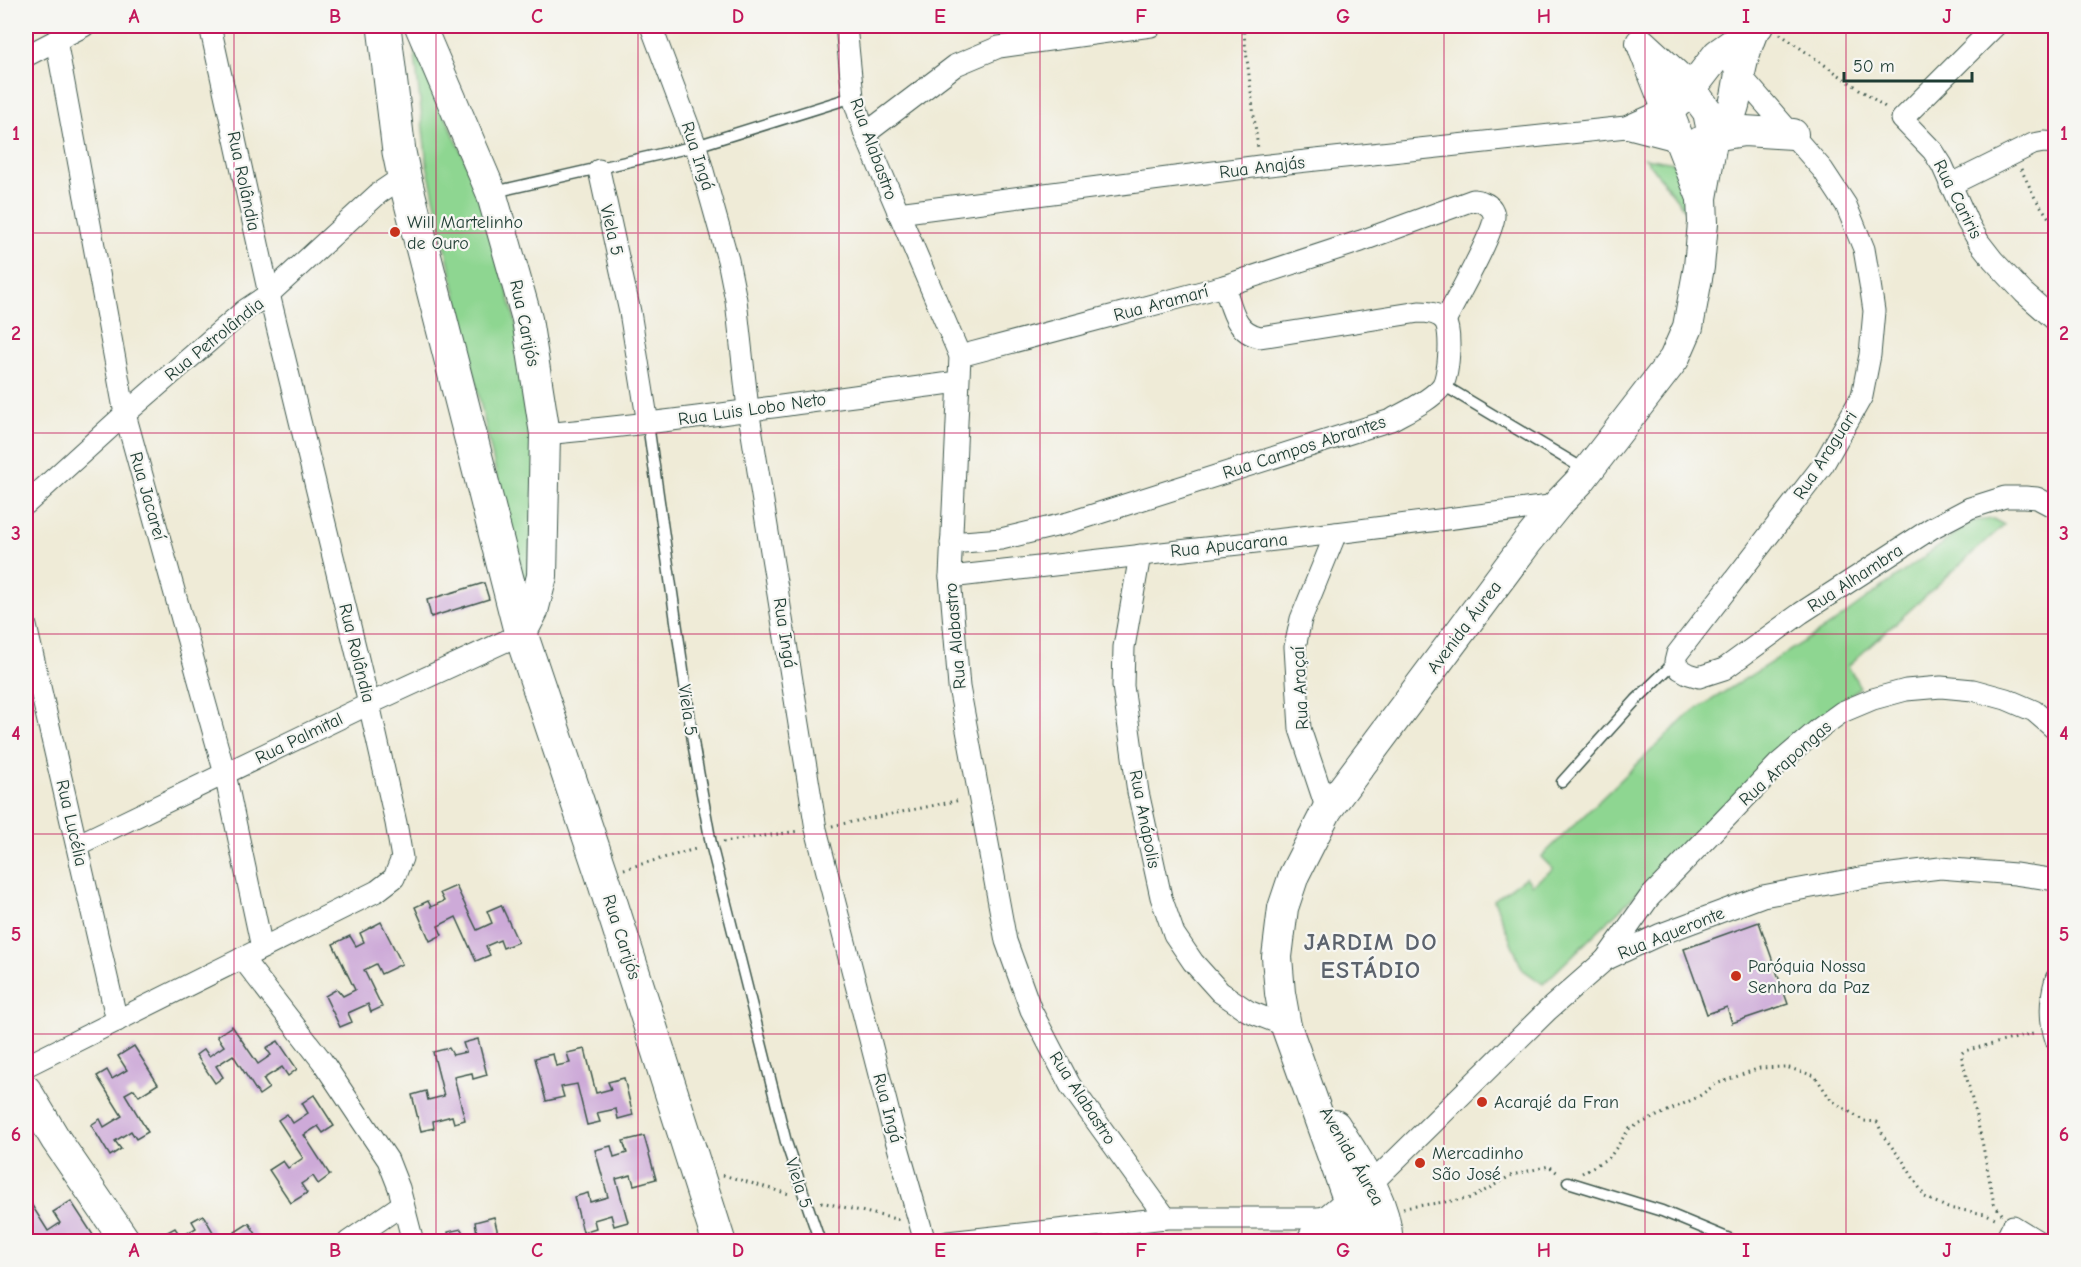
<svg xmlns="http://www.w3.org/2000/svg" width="2081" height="1267" viewBox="0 0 2081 1267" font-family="'Comic Neue',sans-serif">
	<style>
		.green { fill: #8ed691; stroke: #568a62; stroke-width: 1.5 }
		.building { fill: #cdaad8 }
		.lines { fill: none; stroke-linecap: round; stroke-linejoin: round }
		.lane-casing { stroke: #3e574c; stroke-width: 13 }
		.street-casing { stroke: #3e574c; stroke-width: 23 }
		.secondary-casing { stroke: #3e574c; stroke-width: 32 }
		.primary-casing { stroke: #3e574c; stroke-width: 35 }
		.path { stroke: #3e574c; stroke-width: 3; stroke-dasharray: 1.5 4.5; stroke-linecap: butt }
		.lane { stroke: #fff; stroke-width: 10 }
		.street { stroke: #fff; stroke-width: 21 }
		.secondary { stroke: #fff; stroke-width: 30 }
		.primary { stroke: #fff; stroke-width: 33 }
		.grid { fill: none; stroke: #c2185b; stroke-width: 1.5; stroke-opacity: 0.55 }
		.poi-dot { fill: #c8321e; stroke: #f6f6f2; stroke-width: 2 }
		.labels { text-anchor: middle; stroke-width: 4.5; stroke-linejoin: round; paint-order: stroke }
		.street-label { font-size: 18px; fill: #1f3d34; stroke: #f6f6f2 }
		.poi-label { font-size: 18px; fill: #1f3d34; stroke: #f6f6f2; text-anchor: start }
		.district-label { font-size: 24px; font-weight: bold; letter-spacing: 1.5px; fill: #5c636d; stroke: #f6f6f2 }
		.neatline { fill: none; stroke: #c2185b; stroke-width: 2 }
		.grid-label { font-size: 20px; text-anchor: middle; font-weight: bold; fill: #c2185b }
	</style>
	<rect width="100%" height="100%" fill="#f6f6f2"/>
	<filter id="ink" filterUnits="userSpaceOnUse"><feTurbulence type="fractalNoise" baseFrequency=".0167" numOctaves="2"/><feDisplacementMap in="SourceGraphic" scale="12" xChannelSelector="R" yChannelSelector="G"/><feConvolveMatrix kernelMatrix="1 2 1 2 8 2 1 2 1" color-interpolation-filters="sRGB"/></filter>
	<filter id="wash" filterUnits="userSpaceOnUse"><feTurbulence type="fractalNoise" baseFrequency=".008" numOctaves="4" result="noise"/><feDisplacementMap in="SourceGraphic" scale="24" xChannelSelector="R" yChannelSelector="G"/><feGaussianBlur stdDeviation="1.35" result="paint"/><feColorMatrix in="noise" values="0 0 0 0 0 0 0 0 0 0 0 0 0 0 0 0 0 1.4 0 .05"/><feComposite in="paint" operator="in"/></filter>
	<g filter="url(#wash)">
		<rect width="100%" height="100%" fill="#efebd7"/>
		<g class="green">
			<path d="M414,47L484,201L516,324L536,444L529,594L519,575L427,165Z"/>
			<path d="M1645,158L1674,163L1687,195L1685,210Z"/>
			<path d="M1993,519L2004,525L1848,666L1860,687L1788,747L1543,984L1522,969L1494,900L1526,877L1532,885L1553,869L1541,857L1689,714L1832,624L1973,521Z"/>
			<path d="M1285,1234L1277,1241H1161L1163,1239Z"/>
		</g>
		<g id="blocks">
			<g class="building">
				<path d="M484,583L489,599L431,617L427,600Z"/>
				<path d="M456,886L477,930L492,923L487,911L501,905L518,942L503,948L500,940L486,946L490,955L476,961L456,917L438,926L442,935L430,941L415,907L428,901L431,907L444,901L440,893Z"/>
				<path d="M381,922L402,964L381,974L376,964L364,970L382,1007L371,1012L368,1004L348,1013L352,1022L340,1027L325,996L337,989L343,996L355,990L333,944L350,936L356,946L364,942L360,933Z"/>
				<path d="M1759,922L1788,1004L1732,1023L1727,1007L1707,1014L1684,949Z"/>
				<path d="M232,1026L258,1064L271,1055L266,1048L278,1041L297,1069L288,1076L282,1067L263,1079L269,1088L259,1095L233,1055L216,1066L223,1077L215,1083L196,1055L204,1049L209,1056L224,1046L217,1036Z"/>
				<path d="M478,1039L487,1075L473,1079L472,1073L454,1077L465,1120L454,1123L452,1116L433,1121L434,1128L421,1131L412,1095L426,1091L428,1100L444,1096L433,1052L449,1048L453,1055L466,1052L463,1043Z"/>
				<path d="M134,1046L158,1084L139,1096L134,1089L125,1094L148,1132L136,1139L131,1131L115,1141L121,1149L110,1156L91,1125L100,1119L104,1127L122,1116L97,1076L107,1070L112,1079L127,1070L118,1056Z"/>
				<path d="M585,1049L596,1093L611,1089L608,1082L624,1078L633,1115L618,1119L616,1109L597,1113L600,1122L587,1125L577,1084L561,1087L564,1097L546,1101L535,1058L553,1054L556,1066L570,1063L567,1053Z"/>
				<path d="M314,1095L334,1126L323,1133L318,1126L304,1135L330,1175L318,1184L313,1176L301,1184L307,1193L291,1203L269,1170L283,1161L288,1168L303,1158L278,1120L287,1114L293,1123L308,1113L302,1103Z"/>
				<path d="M644,1136L656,1179L634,1185L631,1175L616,1179L628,1222L614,1226L611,1215L594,1220L596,1228L583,1232L574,1197L588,1193L590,1202L608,1197L595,1150L611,1146L614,1157L627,1153L623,1141Z"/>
				<path d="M26,1196L48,1231L60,1223L53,1212L71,1201L95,1238L89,1242H75L72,1237L66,1242H37L26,1224Z"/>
				<path d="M203,1215L219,1242H166L162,1235L175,1228L181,1237L196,1228L192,1221Z"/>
				<path d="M494,1217L500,1242H450L448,1232L461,1229L465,1236L477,1233L475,1222Z"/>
				<path d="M249,1223L261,1242H241L235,1232Z"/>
			</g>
		</g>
	</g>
	<g filter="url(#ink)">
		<use href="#blocks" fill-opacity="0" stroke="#3e574c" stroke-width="1.5"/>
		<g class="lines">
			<g class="lane-casing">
				<g id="lane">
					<path d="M494,192L696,146L853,97"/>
					<path d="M1443,385L1587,471"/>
					<path d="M648,424L694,748L711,844L786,1142L820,1242"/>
					<path d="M1562,782L1636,700L1675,662"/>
					<path d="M1568,1182L1662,1211L1737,1242"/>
				</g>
			</g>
			<g class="street-casing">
				<g id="street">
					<path d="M651,26L696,146L728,260L736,300L748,409L816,829L894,1133L925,1242"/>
					<path d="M846,26L853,97L865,134L960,356L950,577L959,687L1006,941L1031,1010L1070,1085L1166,1218"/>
					<path d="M1995,26L1902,119L1933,151L1942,165L1967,221L1979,242L1993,260L2024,293L2056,321"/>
					<path d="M56,40L125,414L225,774L262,948"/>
					<path d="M26,56L84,26"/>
					<path d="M1734,68L1823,170L1846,205L1864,249L1870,284L1874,311L1870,355L1862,396L1823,465L1677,654L1675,662L1680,669L1689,674L1699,677L1724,669L1801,613L1932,528L1970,508L2005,497H2025L2037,498L2056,508"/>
					<path d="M1626,127L1680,141"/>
					<path d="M865,134L956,65L999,47L1151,26"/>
					<path d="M599,170L630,312L648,424"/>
					<path d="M1950,185L2033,144L2044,142L2056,143"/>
					<path d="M898,213L1260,166L1626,127L1666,109"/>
					<path d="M960,356L1224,286L1361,241L1473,200C1481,201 1492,204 1494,215C1496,230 1454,303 1445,321"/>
					<path d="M545,434C683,421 821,400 958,382"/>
					<path d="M26,504L125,414L245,310L269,294L379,193L404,176"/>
					<path d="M951,543L1001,539L1068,523L1391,420C1405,412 1432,400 1442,386C1449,376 1452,332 1445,321C1439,313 1428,312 1419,312L1260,337C1234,332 1232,307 1224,286"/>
					<path d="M1140,555L1124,647L1123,686L1138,792L1161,897L1174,934L1193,962L1220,992L1248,1011L1286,1026"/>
					<path d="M950,577L1336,533L1557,505"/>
					<path d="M26,626L117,1021"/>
					<path d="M1327,810L1300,729L1295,647L1301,619L1336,533"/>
					<path d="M77,845L369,704L521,634"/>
					<path d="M242,958L322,1061L388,1160L399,1188L413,1242"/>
					<path d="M1605,960L1649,898L1778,764L1820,728L1842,712L1873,699L1906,690L1941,687L1973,690L2006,699L2034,711L2056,730"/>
					<path d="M2056,979C2050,999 2049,1019 2056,1040"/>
					<path d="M26,1066L377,891L394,878L402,858L396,823L369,704L269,294L210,26"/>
					<path d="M1324,1218L1337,1207L1371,1184L1548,1010L1605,960L1661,934L1763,896L1860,878L1940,868L2015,874L2056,880"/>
					<path d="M348,1242L403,1204"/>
					<path d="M948,1242L1166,1218H1324L1342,1229L1372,1237"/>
					<path d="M1306,1242L1320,1218"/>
					<path d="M2005,1242L2013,1226L2039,1242"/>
				</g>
			</g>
			<g class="secondary-casing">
				<g id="secondary">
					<path d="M420,26L491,192L527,319L545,434L542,576L533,611L521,634"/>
					<path d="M1644,50L1702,198"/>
					<path d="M1677,103L1691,89L1718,54L1758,26"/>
					<path d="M1713,136L1744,131L1793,134"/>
					<path d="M1700,142C1734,132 1735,102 1740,73C1743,58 1748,43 1754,28"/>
					<path d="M26,1090L56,1140L126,1242"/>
					<path d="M1335,1125C1358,1162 1385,1197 1388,1242"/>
					<path d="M1365,1242L1363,1234L1348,1199L1286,1026L1280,993L1277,957L1283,908L1294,875L1327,810L1528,541L1557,505L1579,482L1674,359L1688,327L1699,267L1703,223L1702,198L1713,136L1708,112L1691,89L1641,43"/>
				</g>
			</g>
			<g class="primary-casing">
				<path id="primary" d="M384,26L399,152L404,176L521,634L602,875L719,1242"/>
			</g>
			<g class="path">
				<path d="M1243,26L1258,149"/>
				<path d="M1780,34L1888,109"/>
				<path d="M2021,169L2035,198L2056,228"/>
				<path d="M832,826L961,800"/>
				<path d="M723,842L799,831"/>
				<path d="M624,869L699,848"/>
				<path d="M1582,1173L1610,1157L1629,1129L1698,1097L1716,1084L1760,1068L1786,1067L1815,1076L1831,1100L1864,1121L1877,1122L1884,1137L1903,1161L1925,1197L1948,1208L1986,1214L1995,1218"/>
				<path d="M723,1175L789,1194"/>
				<path d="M821,1202L900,1220"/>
				<path d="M1403,1208L1472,1198L1512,1175L1549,1166L1559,1174"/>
				<path d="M2002,1214L1994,1204L1982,1141L1961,1054L1964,1051L2037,1033"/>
			</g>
			<use href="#lane" class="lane"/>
			<use href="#street" class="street"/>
			<use href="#secondary" class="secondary"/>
			<use href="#primary" class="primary"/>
		</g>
	</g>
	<path class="grid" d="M234,26V1242M436,26V1242M638,26V1242M839,26V1242M1040,26V1242M1242,26V1242M1444,26V1242M1645,26V1242M1846,26V1242M26,233H2056M26,433H2056M26,634H2056M26,834H2056M26,1034H2056"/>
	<g class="poi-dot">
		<circle cx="395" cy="232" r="6"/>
		<circle cx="1736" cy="976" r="6"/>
		<circle cx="1482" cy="1102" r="6"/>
		<circle cx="1420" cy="1163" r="6"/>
	</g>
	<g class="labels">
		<g class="street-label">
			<text transform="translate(874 149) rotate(70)" y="6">Rua Alabastro</text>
			<text transform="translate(698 156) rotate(72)" y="6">Rua Ingá</text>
			<text transform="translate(1262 167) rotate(-7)" y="6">Rua Anajás</text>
			<text transform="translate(244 181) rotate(78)" y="6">Rua Rolândia</text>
			<text transform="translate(1958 199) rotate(63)" y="6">Rua Cariris</text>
			<text transform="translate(612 230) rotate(77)" y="6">Viela 5</text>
			<text transform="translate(1161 303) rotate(-15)" y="6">Rua Aramarí</text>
			<text transform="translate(525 323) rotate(78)" y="6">Rua Carijós</text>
			<text transform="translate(214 339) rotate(-39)" y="6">Rua Petrolândia</text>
			<text transform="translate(752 409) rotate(-8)" y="6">Rua Luis Lobo Neto</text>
			<text transform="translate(1304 447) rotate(-18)" y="6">Rua Campos Abrantes</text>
			<text transform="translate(1825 455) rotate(-57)" y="6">Rua Araguari</text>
			<text transform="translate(148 496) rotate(74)" y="6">Rua Jacareí</text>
			<text transform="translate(1229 545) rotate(-6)" y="6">Rua Apucarana</text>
			<text transform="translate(1855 578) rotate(-33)" y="6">Rua Alhambra</text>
			<text transform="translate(1464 627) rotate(-53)" y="6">Avenida Áurea</text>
			<text transform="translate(785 633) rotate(81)" y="6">Rua Ingá</text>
			<text transform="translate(955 636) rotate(-95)" y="6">Rua Alabastro</text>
			<text transform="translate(357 653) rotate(76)" y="6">Rua Rolândia</text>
			<text transform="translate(1300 688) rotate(-93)" y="6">Rua Araçaí</text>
			<text transform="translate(688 710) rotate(82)" y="6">Viela 5</text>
			<text transform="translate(299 738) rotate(-26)" y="6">Rua Palmital</text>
			<text transform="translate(1785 763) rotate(-42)" y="6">Rua Arapongas</text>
			<text transform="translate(1145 819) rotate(79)" y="6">Rua Anápolis</text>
			<text transform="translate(72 823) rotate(77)" y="6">Rua Lucélia</text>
			<text transform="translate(1671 933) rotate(-22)" y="6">Rua Aqueronte</text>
			<text transform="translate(622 937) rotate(72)" y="6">Rua Carijós</text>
			<text transform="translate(1083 1098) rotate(57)" y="6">Rua Alabastro</text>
			<text transform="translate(888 1108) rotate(75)" y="6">Rua Ingá</text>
			<text transform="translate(1352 1156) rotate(60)" y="6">Avenida Áurea</text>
			<text transform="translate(799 1183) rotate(72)" y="6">Viela 5</text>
		</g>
		<g class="poi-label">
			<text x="407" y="228">Will Martelinho<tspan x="407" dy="21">de Ouro</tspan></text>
			<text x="1748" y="972">Paróquia Nossa<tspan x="1748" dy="21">Senhora da Paz</tspan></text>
			<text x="1494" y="1108">Acarajé da Fran</text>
			<text x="1432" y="1159">Mercadinho<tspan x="1432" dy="21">São José</tspan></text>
		</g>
		<g class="district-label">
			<text x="1371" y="950">JARDIM DO<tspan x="1371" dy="28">ESTÁDIO</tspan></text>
		</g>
	</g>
	<rect width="2081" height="1267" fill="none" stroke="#f6f6f2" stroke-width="66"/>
	<path d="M1844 72v9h128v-9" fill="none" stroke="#1f3d34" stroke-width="3"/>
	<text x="1853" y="72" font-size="18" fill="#1f3d34" stroke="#f6f6f2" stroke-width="4.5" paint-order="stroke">50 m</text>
	<rect x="33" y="33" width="2015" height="1201" class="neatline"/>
	<g class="grid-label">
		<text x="134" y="23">A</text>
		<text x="335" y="23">B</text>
		<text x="537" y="23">C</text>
		<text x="738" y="23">D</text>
		<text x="940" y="23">E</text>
		<text x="1141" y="23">F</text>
		<text x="1343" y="23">G</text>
		<text x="1544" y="23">H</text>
		<text x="1746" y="23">I</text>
		<text x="1947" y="23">J</text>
		<text x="16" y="140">1</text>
		<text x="2064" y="140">1</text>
		<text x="16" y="340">2</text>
		<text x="2064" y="340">2</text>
		<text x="16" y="540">3</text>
		<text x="2064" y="540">3</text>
		<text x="16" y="740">4</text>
		<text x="2064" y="740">4</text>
		<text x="16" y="941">5</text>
		<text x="2064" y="941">5</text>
		<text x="16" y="1141">6</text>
		<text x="2064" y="1141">6</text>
		<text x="134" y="1257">A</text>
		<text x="335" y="1257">B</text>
		<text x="537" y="1257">C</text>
		<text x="738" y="1257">D</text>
		<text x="940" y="1257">E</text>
		<text x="1141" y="1257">F</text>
		<text x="1343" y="1257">G</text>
		<text x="1544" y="1257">H</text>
		<text x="1746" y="1257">I</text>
		<text x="1947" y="1257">J</text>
	</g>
</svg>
